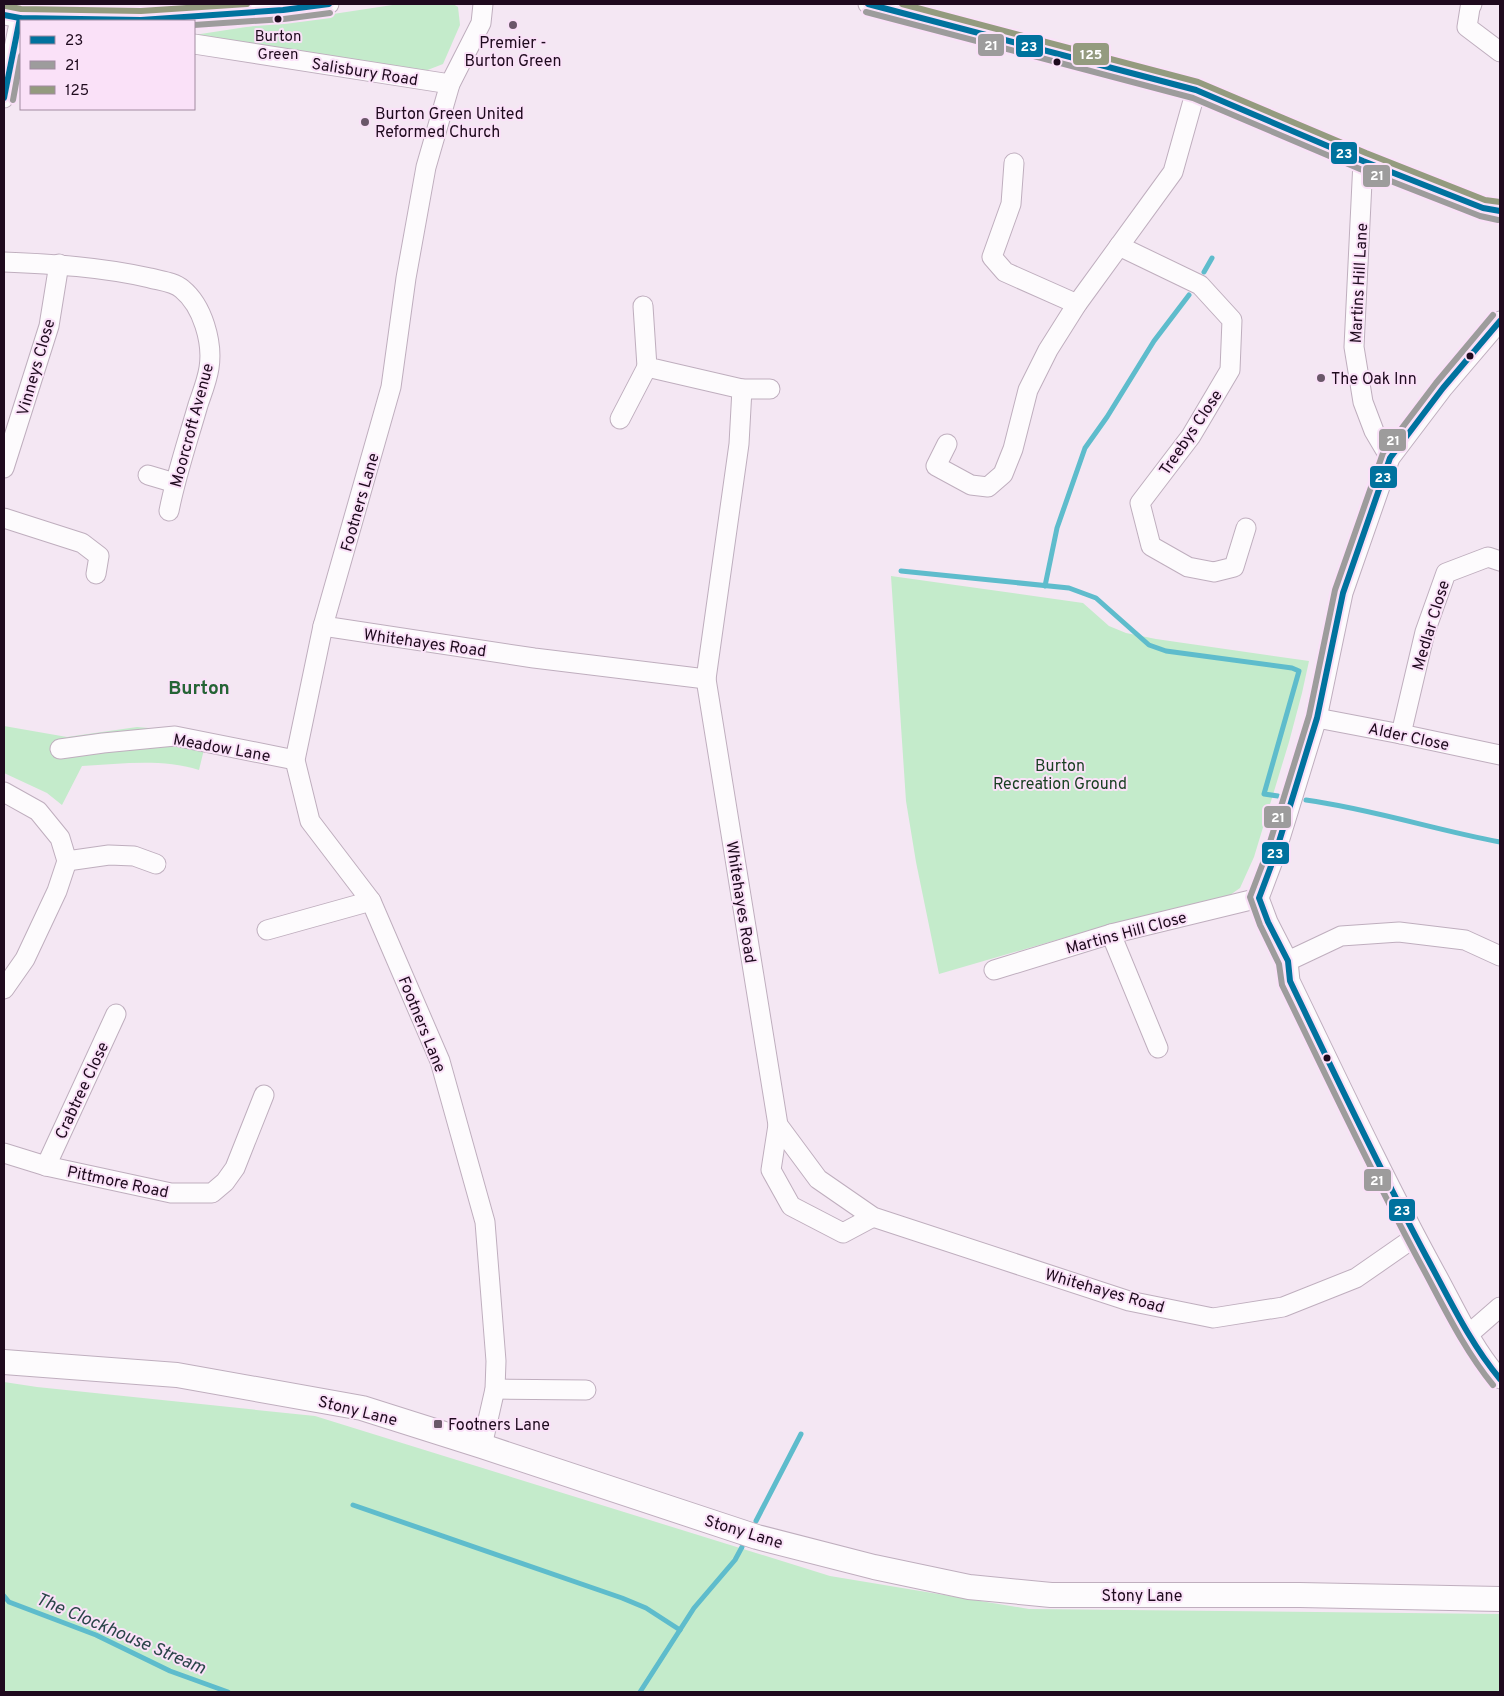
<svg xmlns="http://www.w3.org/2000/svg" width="1504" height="1696" viewBox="0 0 1504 1696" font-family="Overpass,sans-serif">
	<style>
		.green { fill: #c4ebcb }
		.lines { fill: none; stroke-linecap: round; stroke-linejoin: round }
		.stream { stroke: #5ebccc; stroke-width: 5 }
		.minor-casing { stroke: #bfaebe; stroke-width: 21 }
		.major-casing { stroke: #bfaebe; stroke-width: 26 }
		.minor { stroke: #fdfbfd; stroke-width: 19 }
		.major { stroke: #fdfbfd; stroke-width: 24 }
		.bus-1-casing { stroke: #fae1f8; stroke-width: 10 }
		.bus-2-casing { stroke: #fae1f8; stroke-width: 10 }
		.bus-3-casing { stroke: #fae1f8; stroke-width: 10 }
		.bus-1 { stroke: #00729e; stroke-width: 6 }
		.bus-2 { stroke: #9d9c9c; stroke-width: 6 }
		.bus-3 { stroke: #949b7f; stroke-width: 6 }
		.bus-dot { fill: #1f0a1e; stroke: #fae1f8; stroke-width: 2 }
		.poi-dot { fill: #6a5769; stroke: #fae1f8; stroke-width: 2 }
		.labels { text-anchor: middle; stroke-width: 4; stroke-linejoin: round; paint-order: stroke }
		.bus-label { font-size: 15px; fill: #1f0a1e; stroke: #fae1f8 }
		.poi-label { font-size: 16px; fill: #1f0a1e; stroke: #fae1f8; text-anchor: start }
		.street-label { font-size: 16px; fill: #1f0a1e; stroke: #fae1f8 }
		.park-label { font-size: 16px; fill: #183f21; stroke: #fae1f8 }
		.water-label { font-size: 18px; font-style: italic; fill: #294448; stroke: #fae1f8 }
		.quarter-label { font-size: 19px; font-weight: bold; fill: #256435; stroke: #fae1f8 }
		.line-badge { stroke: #fae1f8; stroke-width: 2 }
		.badge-label { font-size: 14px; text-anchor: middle; font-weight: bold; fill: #fff }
	</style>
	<rect width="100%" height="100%" fill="#f4e7f3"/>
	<g class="green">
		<path d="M399,4H453L458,7L460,25L443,64L425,71L194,37V35Z"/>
		<path d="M891,576L1083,603L1109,626L1126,633L1156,639L1309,661L1302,693L1289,742L1254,857L1240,888L1230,895L1108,925L939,974L916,862L906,801Z"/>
		<path d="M4,726L67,737L137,727L208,733L199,770C161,758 121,764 82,766L62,805L47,793L4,773Z"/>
		<path d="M4,1382L37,1387L315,1416L830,1576L1029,1609L1500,1614V1692H4Z"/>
	</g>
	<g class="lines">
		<g class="stream">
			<path d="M1204,272L1212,258"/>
			<path d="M901,571L1069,588L1096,598L1149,645L1166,651L1292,668L1299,671L1264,794L1278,796"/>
			<path d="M1045,586L1057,528L1085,448L1107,417L1154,341L1189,295"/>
			<path d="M1306,800C1372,809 1435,830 1500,842"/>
			<path d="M353,1505L622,1598L646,1608L680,1630"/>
			<path d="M756,1521L801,1434"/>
			<path d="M4,1596L9,1602L96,1635L170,1671L228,1692"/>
			<path d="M640,1692L694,1608L735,1560L742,1547"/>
		</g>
		<g class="minor-casing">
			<g id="minor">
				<path d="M868,4L1196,90L1363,161L1483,208L1500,211"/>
				<path d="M1472,4L1470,8L1467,27L1500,52"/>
				<path d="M4,15L20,18L141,20L283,10L329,4"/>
				<path d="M194,44L450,84"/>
				<path d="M4,98L20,18"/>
				<path d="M1363,161L1354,347L1363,402L1374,431L1390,458"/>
				<path d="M1014,163L1011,204L992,257L1005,272L1077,304"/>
				<path d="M1119,246L1200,285L1232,320L1230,370L1191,436L1140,503L1151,546L1188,567L1214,572L1234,567L1246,528"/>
				<path d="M4,262C53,264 102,267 150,278C161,281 174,282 182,289C203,306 213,343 209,368C207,381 202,393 198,405C188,440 176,475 169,511"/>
				<path d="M643,306L647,367L742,389"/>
				<path d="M1500,321L1443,388L1390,458L1343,593L1317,718L1274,858L1259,898L1268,922L1288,961L1290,981C1337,1078 1383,1177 1435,1272C1455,1308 1472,1348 1500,1379"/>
				<path d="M620,419L647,367"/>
				<path d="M947,444L936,466L971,485L988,487L1003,474L1013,449L1028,390L1048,350L1077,304L1173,172L1196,90"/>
				<path d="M4,468L49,326L59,264"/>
				<path d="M148,475L175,483"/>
				<path d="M4,518L82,543L99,556L96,574"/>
				<path d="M323,626L534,658L706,679L739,444L742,389H770"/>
				<path d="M706,679L778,1125L818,1179L873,1217L1129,1301L1213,1318L1283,1307L1356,1278L1415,1237"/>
				<path d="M1317,718L1401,734L1500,755"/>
				<path d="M1401,734L1425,632L1446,573L1488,557L1500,561"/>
				<path d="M60,749L103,743L175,736L295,760"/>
				<path d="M4,792L38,811L60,838L67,861L57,891L25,959L4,989"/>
				<path d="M67,861L109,855L134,856L156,864"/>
				<path d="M267,930L371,901"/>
				<path d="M1111,934L1158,1048"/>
				<path d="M1288,961L1341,936L1399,932L1465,940L1500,956"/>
				<path d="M994,970L1111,934L1259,898"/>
				<path d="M778,1125L771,1170L791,1206L843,1233L873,1217"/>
				<path d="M4,1153L46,1166L171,1193H212L225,1182L235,1168L264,1095"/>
				<path d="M46,1166L116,1014"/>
				<path d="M1469,1334L1500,1307"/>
				<path d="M495,1389L586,1390"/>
				<path d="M482,1446L495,1389L496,1361L485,1222L440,1061L371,901L310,821L295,760L323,626L391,387L406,278L426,167L450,84L481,23L483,4"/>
			</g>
		</g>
		<g class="major-casing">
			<path id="major" d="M4,1362L177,1375L362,1408L482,1446L757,1537L874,1567L969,1587L1051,1595H1300L1500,1599"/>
		</g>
		<use href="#minor" class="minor"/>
		<use href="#major" class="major"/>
		<g class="bus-1-casing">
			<g id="bus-1">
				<path d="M868,4L1196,90L1363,161L1483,208L1500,211"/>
				<path d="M4,15L20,18L141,20L283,10L329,4"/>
				<path d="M4,98L20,18"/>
				<path d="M1500,321L1443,388L1390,458L1343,593L1317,718L1274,858L1259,898L1268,922L1288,961L1290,981C1334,1073 1378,1166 1426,1256C1449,1298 1469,1342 1500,1379"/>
			</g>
		</g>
		<g class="bus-2-casing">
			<g id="bus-2">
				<path d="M866,12L1193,98L1360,169L1480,216L1498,220"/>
				<path d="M194,25L284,19L330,13"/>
				<path d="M13,100L21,56"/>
				<path d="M1493,1385C1462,1347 1442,1303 1419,1261C1370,1170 1327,1077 1282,985L1279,964L1260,925L1250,897L1266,855L1309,716L1335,590L1383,453L1436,383L1493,315"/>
			</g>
		</g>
		<g class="bus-3-casing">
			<g id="bus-3">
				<path d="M902,4L1198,82L1366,153L1485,200L1500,202"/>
				<path d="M6,6L21,9L141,11L247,4"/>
			</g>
		</g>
		<use href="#bus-1" class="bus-1"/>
		<use href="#bus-2" class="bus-2"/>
		<use href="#bus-3" class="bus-3"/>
	</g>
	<g class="bus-dot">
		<circle cx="278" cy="19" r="4.5"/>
		<circle cx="1057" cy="62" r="4.5"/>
		<circle cx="1470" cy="356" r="4.5"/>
		<circle cx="1327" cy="1058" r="4.5"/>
	</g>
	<g class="poi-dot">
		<circle cx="513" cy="25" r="5"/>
		<circle cx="365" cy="122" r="5"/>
		<circle cx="1321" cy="378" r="5"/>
		<rect x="433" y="1419" width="10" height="10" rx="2.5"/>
	</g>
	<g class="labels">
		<g class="bus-label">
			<text x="278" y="41">Burton<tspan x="278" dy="18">Green</tspan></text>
		</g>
		<g class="poi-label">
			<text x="513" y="48" text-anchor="middle">Premier -<tspan x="513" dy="18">Burton Green</tspan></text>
			<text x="375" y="119">Burton Green United<tspan x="375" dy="18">Reformed Church</tspan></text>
			<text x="1331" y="384">The Oak Inn</text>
			<text x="448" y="1430">Footners Lane</text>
		</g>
		<g class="street-label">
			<text transform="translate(365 71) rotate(9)" y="6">Salisbury Road</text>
			<text transform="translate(1358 283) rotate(-87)" y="6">Martins Hill Lane</text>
			<text transform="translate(35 367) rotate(-74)" y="6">Vinneys Close</text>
			<text transform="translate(191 425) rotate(-75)" y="6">Moorcroft Avenue</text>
			<text transform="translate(1190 432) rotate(-56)" y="6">Treebys Close</text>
			<text transform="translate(359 502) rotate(-74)" y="6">Footners Lane</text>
			<text transform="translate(1430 625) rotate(-73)" y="6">Medlar Close</text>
			<text transform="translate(425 642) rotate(8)" y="6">Whitehayes Road</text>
			<text transform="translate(1409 736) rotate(12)" y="6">Alder Close</text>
			<text transform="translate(222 747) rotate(10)" y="6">Meadow Lane</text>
			<text transform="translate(742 902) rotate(81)" y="6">Whitehayes Road</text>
			<text transform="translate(1126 932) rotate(-15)" y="6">Martins Hill Close</text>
			<text transform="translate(423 1024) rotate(68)" y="6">Footners Lane</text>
			<text transform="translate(81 1090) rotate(-65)" y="6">Crabtree Close</text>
			<text transform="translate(118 1181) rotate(12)" y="6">Pittmore Road</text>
			<text transform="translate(1105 1290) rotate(16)" y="6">Whitehayes Road</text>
			<text transform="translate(358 1410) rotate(14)" y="6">Stony Lane</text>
			<text transform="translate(744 1531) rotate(17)" y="6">Stony Lane</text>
			<text x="1142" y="1601">Stony Lane</text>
		</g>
		<g class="park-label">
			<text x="1060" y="771">Burton<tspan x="1060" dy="18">Recreation Ground</tspan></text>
		</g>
		<g class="water-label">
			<text transform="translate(121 1633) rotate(23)" y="6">The Clockhouse Stream</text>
		</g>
		<g class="quarter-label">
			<text x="199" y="694">Burton</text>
		</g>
	</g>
	<g class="line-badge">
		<rect x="977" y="33" width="28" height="24" rx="5" fill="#9d9c9c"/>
		<rect x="1015" y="34" width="29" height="24" rx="5" fill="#00729e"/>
		<rect x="1072" y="42" width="38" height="24" rx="5" fill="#949b7f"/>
		<rect x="1330" y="141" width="28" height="24" rx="5" fill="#00729e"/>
		<rect x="1362" y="164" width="29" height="24" rx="5" fill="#9d9c9c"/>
		<rect x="1378" y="428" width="29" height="24" rx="5" fill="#9d9c9c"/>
		<rect x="1369" y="465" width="29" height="24" rx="5" fill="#00729e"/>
		<rect x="1263" y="805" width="29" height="24" rx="5" fill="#9d9c9c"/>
		<rect x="1261" y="841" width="29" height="24" rx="5" fill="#00729e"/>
		<rect x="1363" y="1168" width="29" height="24" rx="5" fill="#9d9c9c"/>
		<rect x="1388" y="1198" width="28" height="24" rx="5" fill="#00729e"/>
	</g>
	<g class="badge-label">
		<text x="991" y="50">21</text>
		<text x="1029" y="51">23</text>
		<text x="1091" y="59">125</text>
		<text x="1344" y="158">23</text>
		<text x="1377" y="180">21</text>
		<text x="1393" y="445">21</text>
		<text x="1383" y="482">23</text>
		<text x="1278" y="822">21</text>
		<text x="1275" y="858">23</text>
		<text x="1377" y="1185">21</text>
		<text x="1402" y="1215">23</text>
	</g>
	<rect width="1504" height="1696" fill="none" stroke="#1f0a1e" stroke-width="10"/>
	<rect x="20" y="20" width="175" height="90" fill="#fae1f8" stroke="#a28ba1"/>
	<rect x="30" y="36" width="25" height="8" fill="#00729e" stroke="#a28ba1"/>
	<text x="65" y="45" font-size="15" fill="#1f0a1e">23</text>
	<rect x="30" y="61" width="25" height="8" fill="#9d9c9c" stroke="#a28ba1"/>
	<text x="65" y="70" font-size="15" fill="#1f0a1e">21</text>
	<rect x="30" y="86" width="25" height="8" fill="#949b7f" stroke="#a28ba1"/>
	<text x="65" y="95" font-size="15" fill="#1f0a1e">125</text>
</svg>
